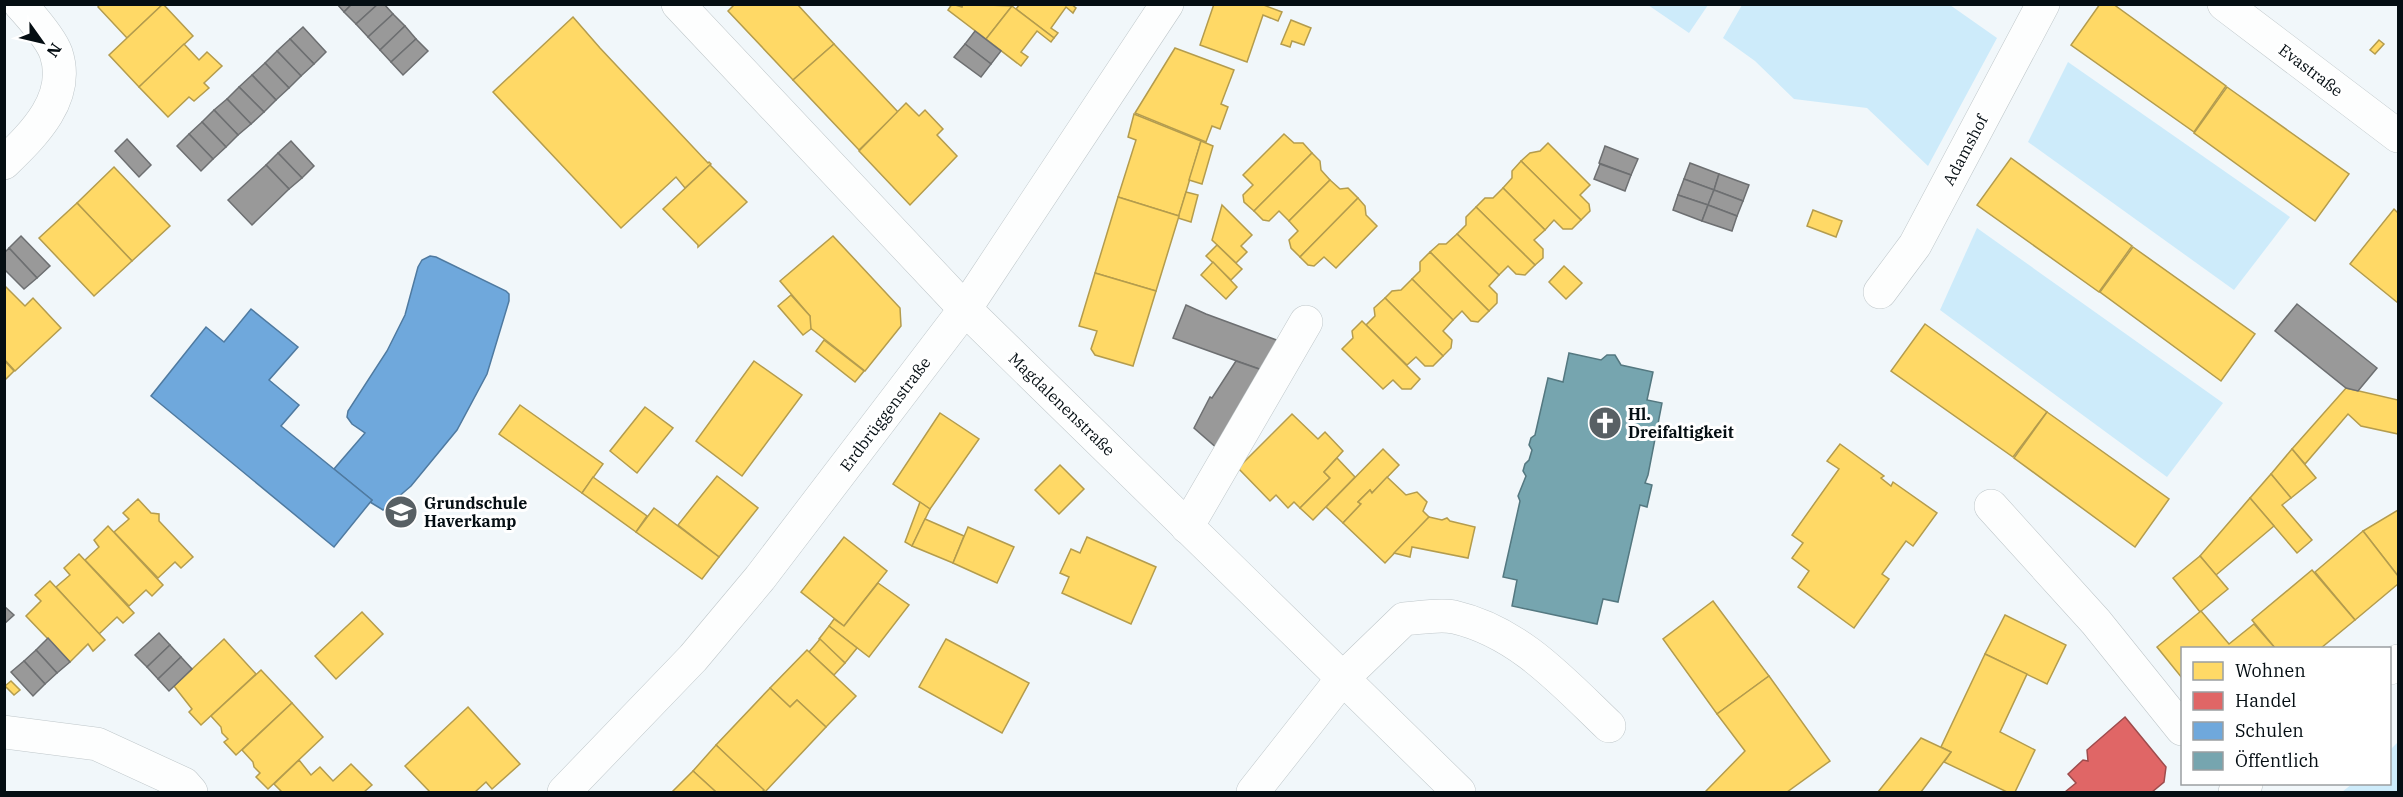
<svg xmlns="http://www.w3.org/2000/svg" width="2403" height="797" viewBox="0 0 2403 797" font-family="'IBM Plex Serif',serif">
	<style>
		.green { fill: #cdebfa }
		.homes { fill: #ffd966; stroke: #b49c4d; stroke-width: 1.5 }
		.shops { fill: #e06666; stroke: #9e4c4d; stroke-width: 1.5 }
		.schools { fill: #6fa8dc; stroke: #4f7aa0; stroke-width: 1.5 }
		.public { fill: #76a5af; stroke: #547880; stroke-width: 1.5 }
		.industry { fill: #999; stroke: #6d6f71; stroke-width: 1.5 }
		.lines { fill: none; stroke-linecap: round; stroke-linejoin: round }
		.minor-casing { stroke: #bfc7ca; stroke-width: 34 }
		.minor { stroke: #fdfefe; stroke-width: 33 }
		.labels { text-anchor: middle; stroke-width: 6; stroke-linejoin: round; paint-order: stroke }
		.street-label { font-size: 16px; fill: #050e13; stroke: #fff }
		.poi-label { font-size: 16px; font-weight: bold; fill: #050e13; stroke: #fff; text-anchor: start }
	</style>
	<rect width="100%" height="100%" fill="#f1f7fa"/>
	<g class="green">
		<path d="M1648,5H1708L1689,33Z"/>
		<path d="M1950,5L1997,38L1928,166L1867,108L1794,99L1755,61L1723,38L1742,5Z"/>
		<path d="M2068,62L2290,217L2234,290L2028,142Z"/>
		<path d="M1977,228L2223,403L2167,477L1940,310Z"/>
		<path d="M2398,742V792H2342L2352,784H2390V750Z"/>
	</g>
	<g class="homes">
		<path d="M100,4H163L127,38L98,7Z"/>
		<path d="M163,4L193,36L139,87L109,55Z"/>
		<path d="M735,4H797L834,44L793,80L728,11Z"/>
		<path d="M952,4L962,7L963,4L1012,6L986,39L948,10Z"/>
		<path d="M1020,4H1071L1076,8L1073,13L1066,7L1051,28L1058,33L1054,38L1016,9Z"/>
		<path d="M1214,4H1261L1282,12L1278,21L1263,15L1247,62L1200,45Z"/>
		<path d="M2100,4H2113L2226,86L2194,132L2071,45Z"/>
		<path d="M1012,6L1054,38L1051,42L1037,31L1021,52L1028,57L1021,66L986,39Z"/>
		<path d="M573,17L600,48L708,163L709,162L711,164L685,188L676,177L621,228L493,92Z"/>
		<path d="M1291,20L1311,28L1304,45L1292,41L1290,47L1281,44Z"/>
		<path d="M2379,40L2384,44L2375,54L2370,50Z"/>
		<path d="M184,44L199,60L207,52L222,66L204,83L209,88L194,101L189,97L168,117L139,87Z"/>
		<path d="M834,44L898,112L859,150L793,80Z"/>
		<path d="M1175,48L1234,70L1221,104L1228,107L1220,129L1212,126L1206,142L1135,113Z"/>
		<path d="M2227,87L2349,174L2315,221L2194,133Z"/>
		<path d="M906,103L919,116L925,110L943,129L937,135L957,156L910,205L859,151Z"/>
		<path d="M1134,114L1201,141L1179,216L1118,197L1136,140L1128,137Z"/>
		<path d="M1284,134L1294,143H1303L1312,153L1254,211L1244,202L1243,195L1253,185L1243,175Z"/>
		<path d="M1201,141L1213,146L1202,184L1189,180Z"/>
		<path d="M1548,143L1590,185L1580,195L1589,204L1590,211L1581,220L1521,161L1530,153L1540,151Z"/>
		<path d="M1312,153L1320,161L1321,170L1330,180L1289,221L1279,211L1269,221L1263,220L1254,211Z"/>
		<path d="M2011,158L2132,246L2099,292L1977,205Z"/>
		<path d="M1521,161L1581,220L1572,229H1563L1554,220L1545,230L1503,188L1512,178V171Z"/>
		<path d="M710,165L747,202L698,247V245L663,209Z"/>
		<path d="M114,167L170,226L132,261L77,203Z"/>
		<path d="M1330,180L1340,189L1348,188L1358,198L1300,257L1291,248L1289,240L1298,231L1289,221Z"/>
		<path d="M1503,188L1545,230L1534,240L1543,249V258L1535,265L1476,207L1485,198H1493Z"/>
		<path d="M1186,192L1198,195L1191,222L1178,218Z"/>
		<path d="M1118,197L1179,216L1156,291L1095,273Z"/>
		<path d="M1358,198L1365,206L1366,215L1377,226L1336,268L1324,257L1314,266L1308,265L1300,257Z"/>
		<path d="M77,203L132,261L94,296L39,238Z"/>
		<path d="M1222,205L1252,235L1241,246L1247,252L1236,263L1212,240Z"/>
		<path d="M1476,207L1535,265L1525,275L1516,274L1508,266L1499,275L1457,234L1466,225V217Z"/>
		<path d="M2394,209L2398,213V303L2350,264Z"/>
		<path d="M1813,210L1842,221L1836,237L1807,226Z"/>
		<path d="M1457,234L1499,275L1489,286L1497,294V303L1489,311L1430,252L1439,244H1446Z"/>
		<path d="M833,236L900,308L901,326L865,371L809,327L810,316L780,281Z"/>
		<path d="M1217,245L1242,269L1231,280L1206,256Z"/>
		<path d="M2133,247L2255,334L2221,381L2100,292Z"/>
		<path d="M1430,252L1489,311L1478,322L1471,321L1462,311L1453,320L1412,279L1420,271V262Z"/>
		<path d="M1213,262L1237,287L1226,299L1201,275Z"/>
		<path d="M1564,266L1582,283L1566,299L1549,282Z"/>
		<path d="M1095,273L1156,291L1133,366L1095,355L1091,349L1097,331L1079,326Z"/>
		<path d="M1412,279L1453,320L1443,331L1452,340L1451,348L1443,356L1385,298L1392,291L1401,290Z"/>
		<path d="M4,285L25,306L33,298L61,328L15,371L4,359Z"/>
		<path d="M791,295L810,316L811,329L803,335L778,306Z"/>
		<path d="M1385,298L1443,356L1433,366H1425L1416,357L1407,365L1366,325L1375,316L1374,308Z"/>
		<path d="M1362,321L1420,379L1411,389H1402L1393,380L1383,389L1342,349L1353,338L1352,331Z"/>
		<path d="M1925,324L2047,412L2013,457L1891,371Z"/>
		<path d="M824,340L864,371L855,382L816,351Z"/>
		<path d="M4,360L14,371L4,381Z"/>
		<path d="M754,361L802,395L742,476L696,441Z"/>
		<path d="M2346,388L2398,400V434L2361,426L2348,414L2305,464L2292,449Z"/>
		<path d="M520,405L603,464L582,493L499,434Z"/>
		<path d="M645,407L673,428L637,473L610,451Z"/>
		<path d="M2047,412L2169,499L2135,547L2014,458Z"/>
		<path d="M940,413L979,439L930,509L893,484Z"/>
		<path d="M1292,414L1318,439L1325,432L1343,451L1324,472L1330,478L1300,508L1294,502L1288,508L1276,495L1270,501L1238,468Z"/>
		<path d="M1840,444L1884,476L1881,478L1891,486L1893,482L1937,513L1913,546L1906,541L1882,574L1889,579L1854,628L1798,587L1809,571L1792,558L1803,543L1792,535L1839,469L1827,461Z"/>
		<path d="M1383,449L1399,465L1372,493L1370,490L1358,502L1361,504L1343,523L1326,507Z"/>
		<path d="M2292,449L2316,478L2291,498L2271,474Z"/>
		<path d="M1337,458L1355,477L1313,520L1300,508L1330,478L1324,472Z"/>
		<path d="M1060,465L1084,489L1059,514L1035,490Z"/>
		<path d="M2271,474L2291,498L2282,505L2312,540L2297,553L2250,498Z"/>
		<path d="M717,476L758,508L719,557L678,525Z"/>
		<path d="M593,477L647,516L636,532L582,493Z"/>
		<path d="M1387,477L1406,495L1417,492L1427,502L1423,511L1429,517L1385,563L1343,523L1361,504L1358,502L1370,490L1372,493Z"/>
		<path d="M2250,498L2274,526L2216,575L2200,556Z"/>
		<path d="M138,499L151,513L159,514V521L193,557L181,568L175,562L158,578L114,532L129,519L123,513Z"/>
		<path d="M920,502L930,509L912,546L905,542Z"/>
		<path d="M654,508L719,557L702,579L636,532Z"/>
		<path d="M2398,510V576L2363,531Z"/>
		<path d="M1429,517L1442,520L1447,518L1450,521L1475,527L1468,558L1412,547L1410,557L1394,553Z"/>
		<path d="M925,519L964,536L953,563L912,546Z"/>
		<path d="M108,526L163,585L152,596L146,590L129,606L85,560L99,547L94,540Z"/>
		<path d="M968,527L1014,547L997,583L953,563Z"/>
		<path d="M2363,531L2398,576V584L2355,620L2315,572Z"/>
		<path d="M844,537L887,571L844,626L801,592Z"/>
		<path d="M1087,537L1156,567L1131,624L1062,593L1069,577L1060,573L1071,549L1080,553Z"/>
		<path d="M79,554L134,613L123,623L117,617L99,634L56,587L70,575L64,568Z"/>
		<path d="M2200,556L2228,589L2200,612L2173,578Z"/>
		<path d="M2312,570L2355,620L2321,648H2275L2252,620Z"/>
		<path d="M50,581L105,640L93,651L88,644L70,662L26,616L41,601L35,595Z"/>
		<path d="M878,583L909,605L869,657L829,626L834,619L844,626Z"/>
		<path d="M1713,601L1769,676L1717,714L1663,639Z"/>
		<path d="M2201,611L2229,644L2254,624L2275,648H2182V678L2157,647Z"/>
		<path d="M362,612L383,634L336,679L315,656Z"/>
		<path d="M2005,615L2066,645L2047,684L1985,654Z"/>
		<path d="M829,626L857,648L845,663L819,639Z"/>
		<path d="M224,639L256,674L201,725L189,712L192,709L174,686Z"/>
		<path d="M820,639L845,663L834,675L809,652Z"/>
		<path d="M946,639L1029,683L1002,733L919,687Z"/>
		<path d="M807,650L856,696L826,727L797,700L790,707L770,688Z"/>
		<path d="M1985,654L2027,674L2000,732L2035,750L2015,792H2007L1944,762L1951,752L1941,747Z"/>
		<path d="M261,670L292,703L236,755L224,742L228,739L222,733L221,727L211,716Z"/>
		<path d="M1769,676L1830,761L1787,792H1708L1706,791L1745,751L1717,714Z"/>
		<path d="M11,681L20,690L14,695L5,686Z"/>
		<path d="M770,688L790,707L797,700L826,727L765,792L716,745Z"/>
		<path d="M292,703L323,737L268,789L256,777L260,773L254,767L253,762L242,750Z"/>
		<path d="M468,707L520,764L492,789L486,782L475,792H430L405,766Z"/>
		<path d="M1921,738L1951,752L1921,792H1878Z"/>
		<path d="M716,745L764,790L762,792H716L693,771Z"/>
		<path d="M299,760L311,775L320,767L333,781L351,764L372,785L364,792H282L274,784Z"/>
		<path d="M693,771L716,792H672Z"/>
	</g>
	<path class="shops" d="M2125,717L2166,767L2164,782L2152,792H2065L2076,783L2068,774L2083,760L2088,761L2087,750Z"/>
	<g class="schools">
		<path d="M430,256L436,257L506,291L509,294V301L487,374L457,430L411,486L383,510L370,502L372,500L334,469L365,433L352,424L347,417L348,411L387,351L405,315L418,267L422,260Z"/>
		<path d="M251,309L298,347L269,380L299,405L281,426L372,500L334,547L151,396L206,327L224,342Z"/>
	</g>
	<path class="public" d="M1569,353L1601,360L1607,355H1615L1621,365L1653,372L1647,400L1662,403L1648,475L1645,483L1652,485L1647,507L1640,505L1618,602L1603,599L1597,624L1512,606L1517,580L1503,577L1520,501L1518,496L1526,476L1523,471L1525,464L1529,460L1532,450L1529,445L1531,438L1535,435L1548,378L1563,382Z"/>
	<g class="industry">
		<path d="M337,4H352L344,12Z"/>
		<path d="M352,4H378L356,24L344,12Z"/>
		<path d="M378,4H384L393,14L368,37L356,24Z"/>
		<path d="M393,14L405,26L380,50L368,37Z"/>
		<path d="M405,26L416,39L391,62L380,50Z"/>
		<path d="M303,27L326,52L314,64L290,39Z"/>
		<path d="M975,31L1001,51L991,64L965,44Z"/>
		<path d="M290,39L314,64L301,76L277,51Z"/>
		<path d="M416,39L428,51L403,75L391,62Z"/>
		<path d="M965,44L991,64L981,77L954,57Z"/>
		<path d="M277,51L301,76L289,88L265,63Z"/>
		<path d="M265,63L289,88L276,100L252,75Z"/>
		<path d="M252,75L276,100L264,112L239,87Z"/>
		<path d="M239,87L264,112L251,124L227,99Z"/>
		<path d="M227,99L251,124L238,135L214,110Z"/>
		<path d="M214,110L238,135L226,147L202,122Z"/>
		<path d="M202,122L226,147L213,159L189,134Z"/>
		<path d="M189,134L213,159L201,171L177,146Z"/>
		<path d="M127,139L151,165L139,177L115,151Z"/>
		<path d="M291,141L314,166L302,178L278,153Z"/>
		<path d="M1605,146L1638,159L1631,175L1599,163Z"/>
		<path d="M278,153L302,178L289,189L266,165Z"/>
		<path d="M1690,163L1719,174L1714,190L1684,179Z"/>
		<path d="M1600,164L1631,175L1625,191L1594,179Z"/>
		<path d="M266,165L289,189L252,225L228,200Z"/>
		<path d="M1719,174L1749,185L1743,201L1714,190Z"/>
		<path d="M1684,179L1714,190L1708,205L1678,195Z"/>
		<path d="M1714,190L1743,201L1737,216L1708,205Z"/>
		<path d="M1678,195L1708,205L1702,221L1673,210Z"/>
		<path d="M1708,205L1737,216L1732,231L1702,221Z"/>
		<path d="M21,236L50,266L37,278L9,248Z"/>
		<path d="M9,248L37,278L24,289L4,269V253Z"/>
		<path d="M2297,304L2377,368L2358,391L2346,388L2275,331Z"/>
		<path d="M1186,305L1206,314L1279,341L1262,370L1173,338Z"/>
		<path d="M1236,361L1262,370L1218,449L1194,428L1210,397L1212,398Z"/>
		<path d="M4,606L14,615L4,624Z"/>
		<path d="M159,633L170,645L147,667L135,655Z"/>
		<path d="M48,638L70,662L57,673L36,650Z"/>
		<path d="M170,645L181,657L158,679L147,667Z"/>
		<path d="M36,650L57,673L45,684L24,661Z"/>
		<path d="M181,657L192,669L169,691L158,679Z"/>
		<path d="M24,661L45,684L33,696L11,672Z"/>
	</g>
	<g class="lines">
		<g class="minor-casing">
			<g id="minor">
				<path d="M678,4L965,309L1459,792"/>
				<path d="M2224,4L2398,136"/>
				<path d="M4,163C34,134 71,98 56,53C51,39 30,15 20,4"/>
				<path d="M1880,292L1915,245L2043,4"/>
				<path d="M1991,506L2096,622L2182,729"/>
				<path d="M1187,527L1306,322"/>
				<path d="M2390,668L2398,661"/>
				<path d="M4,732L97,744L184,784L191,792"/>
				<path d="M564,792L693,658L760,578L965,309L1167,4"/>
				<path d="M1253,792L1342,679L1404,619C1419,618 1439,614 1454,617C1519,632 1563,682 1609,726"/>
				<path d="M2235,792L2246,784"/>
			</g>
		</g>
		<use href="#minor" class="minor"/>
	</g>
	<defs>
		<g id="church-disc" transform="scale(1.725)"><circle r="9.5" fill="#586064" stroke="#fff"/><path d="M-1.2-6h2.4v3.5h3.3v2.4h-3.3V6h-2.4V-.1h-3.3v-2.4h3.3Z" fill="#fff"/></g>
		<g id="school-disc" transform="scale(1.725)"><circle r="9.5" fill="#586064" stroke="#fff"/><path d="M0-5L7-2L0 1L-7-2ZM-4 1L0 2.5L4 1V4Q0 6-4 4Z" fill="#fff"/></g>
	</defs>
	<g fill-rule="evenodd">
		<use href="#church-disc" x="1605" y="423"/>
		<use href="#school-disc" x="401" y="512"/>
	</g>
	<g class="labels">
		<g class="street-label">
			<text transform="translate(2311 70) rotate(37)" y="6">Evastraße</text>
			<text transform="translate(1965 150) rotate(-62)" y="6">Adamshof</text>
			<text transform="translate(1062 404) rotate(44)" y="6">Magdalenenstraße</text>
			<text transform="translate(885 414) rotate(-53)" y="6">Erdbrüggenstraße</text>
		</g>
		<g class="poi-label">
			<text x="1628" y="420">Hl.<tspan x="1628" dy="18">Dreifaltigkeit</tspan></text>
			<text x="424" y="509">Grundschule<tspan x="424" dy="18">Haverkamp</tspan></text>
		</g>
	</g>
	<rect width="2403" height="797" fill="none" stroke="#050e13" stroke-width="12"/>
	<rect x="2181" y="647" width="210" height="138" fill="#ffffff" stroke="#9b9fa1" stroke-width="1.5"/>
	<rect x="2193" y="662" width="30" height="18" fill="#ffd966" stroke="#9b9fa1" stroke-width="1.5"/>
	<text x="2235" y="677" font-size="18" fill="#050e13">Wohnen</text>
	<rect x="2193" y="692" width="30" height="18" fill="#e06666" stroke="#9b9fa1" stroke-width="1.5"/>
	<text x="2235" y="707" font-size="18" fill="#050e13">Handel</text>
	<rect x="2193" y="722" width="30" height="18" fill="#6fa8dc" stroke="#9b9fa1" stroke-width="1.5"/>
	<text x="2235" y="737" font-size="18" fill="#050e13">Schulen</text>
	<rect x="2193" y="752" width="30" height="18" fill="#76a5af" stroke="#9b9fa1" stroke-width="1.5"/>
	<text x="2235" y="767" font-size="18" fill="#050e13">Öffentlich</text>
	<g transform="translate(42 42) rotate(124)" stroke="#ffffff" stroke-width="4.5" paint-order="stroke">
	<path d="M0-4.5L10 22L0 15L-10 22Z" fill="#050e13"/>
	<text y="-9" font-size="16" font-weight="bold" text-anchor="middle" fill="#050e13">N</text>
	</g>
</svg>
